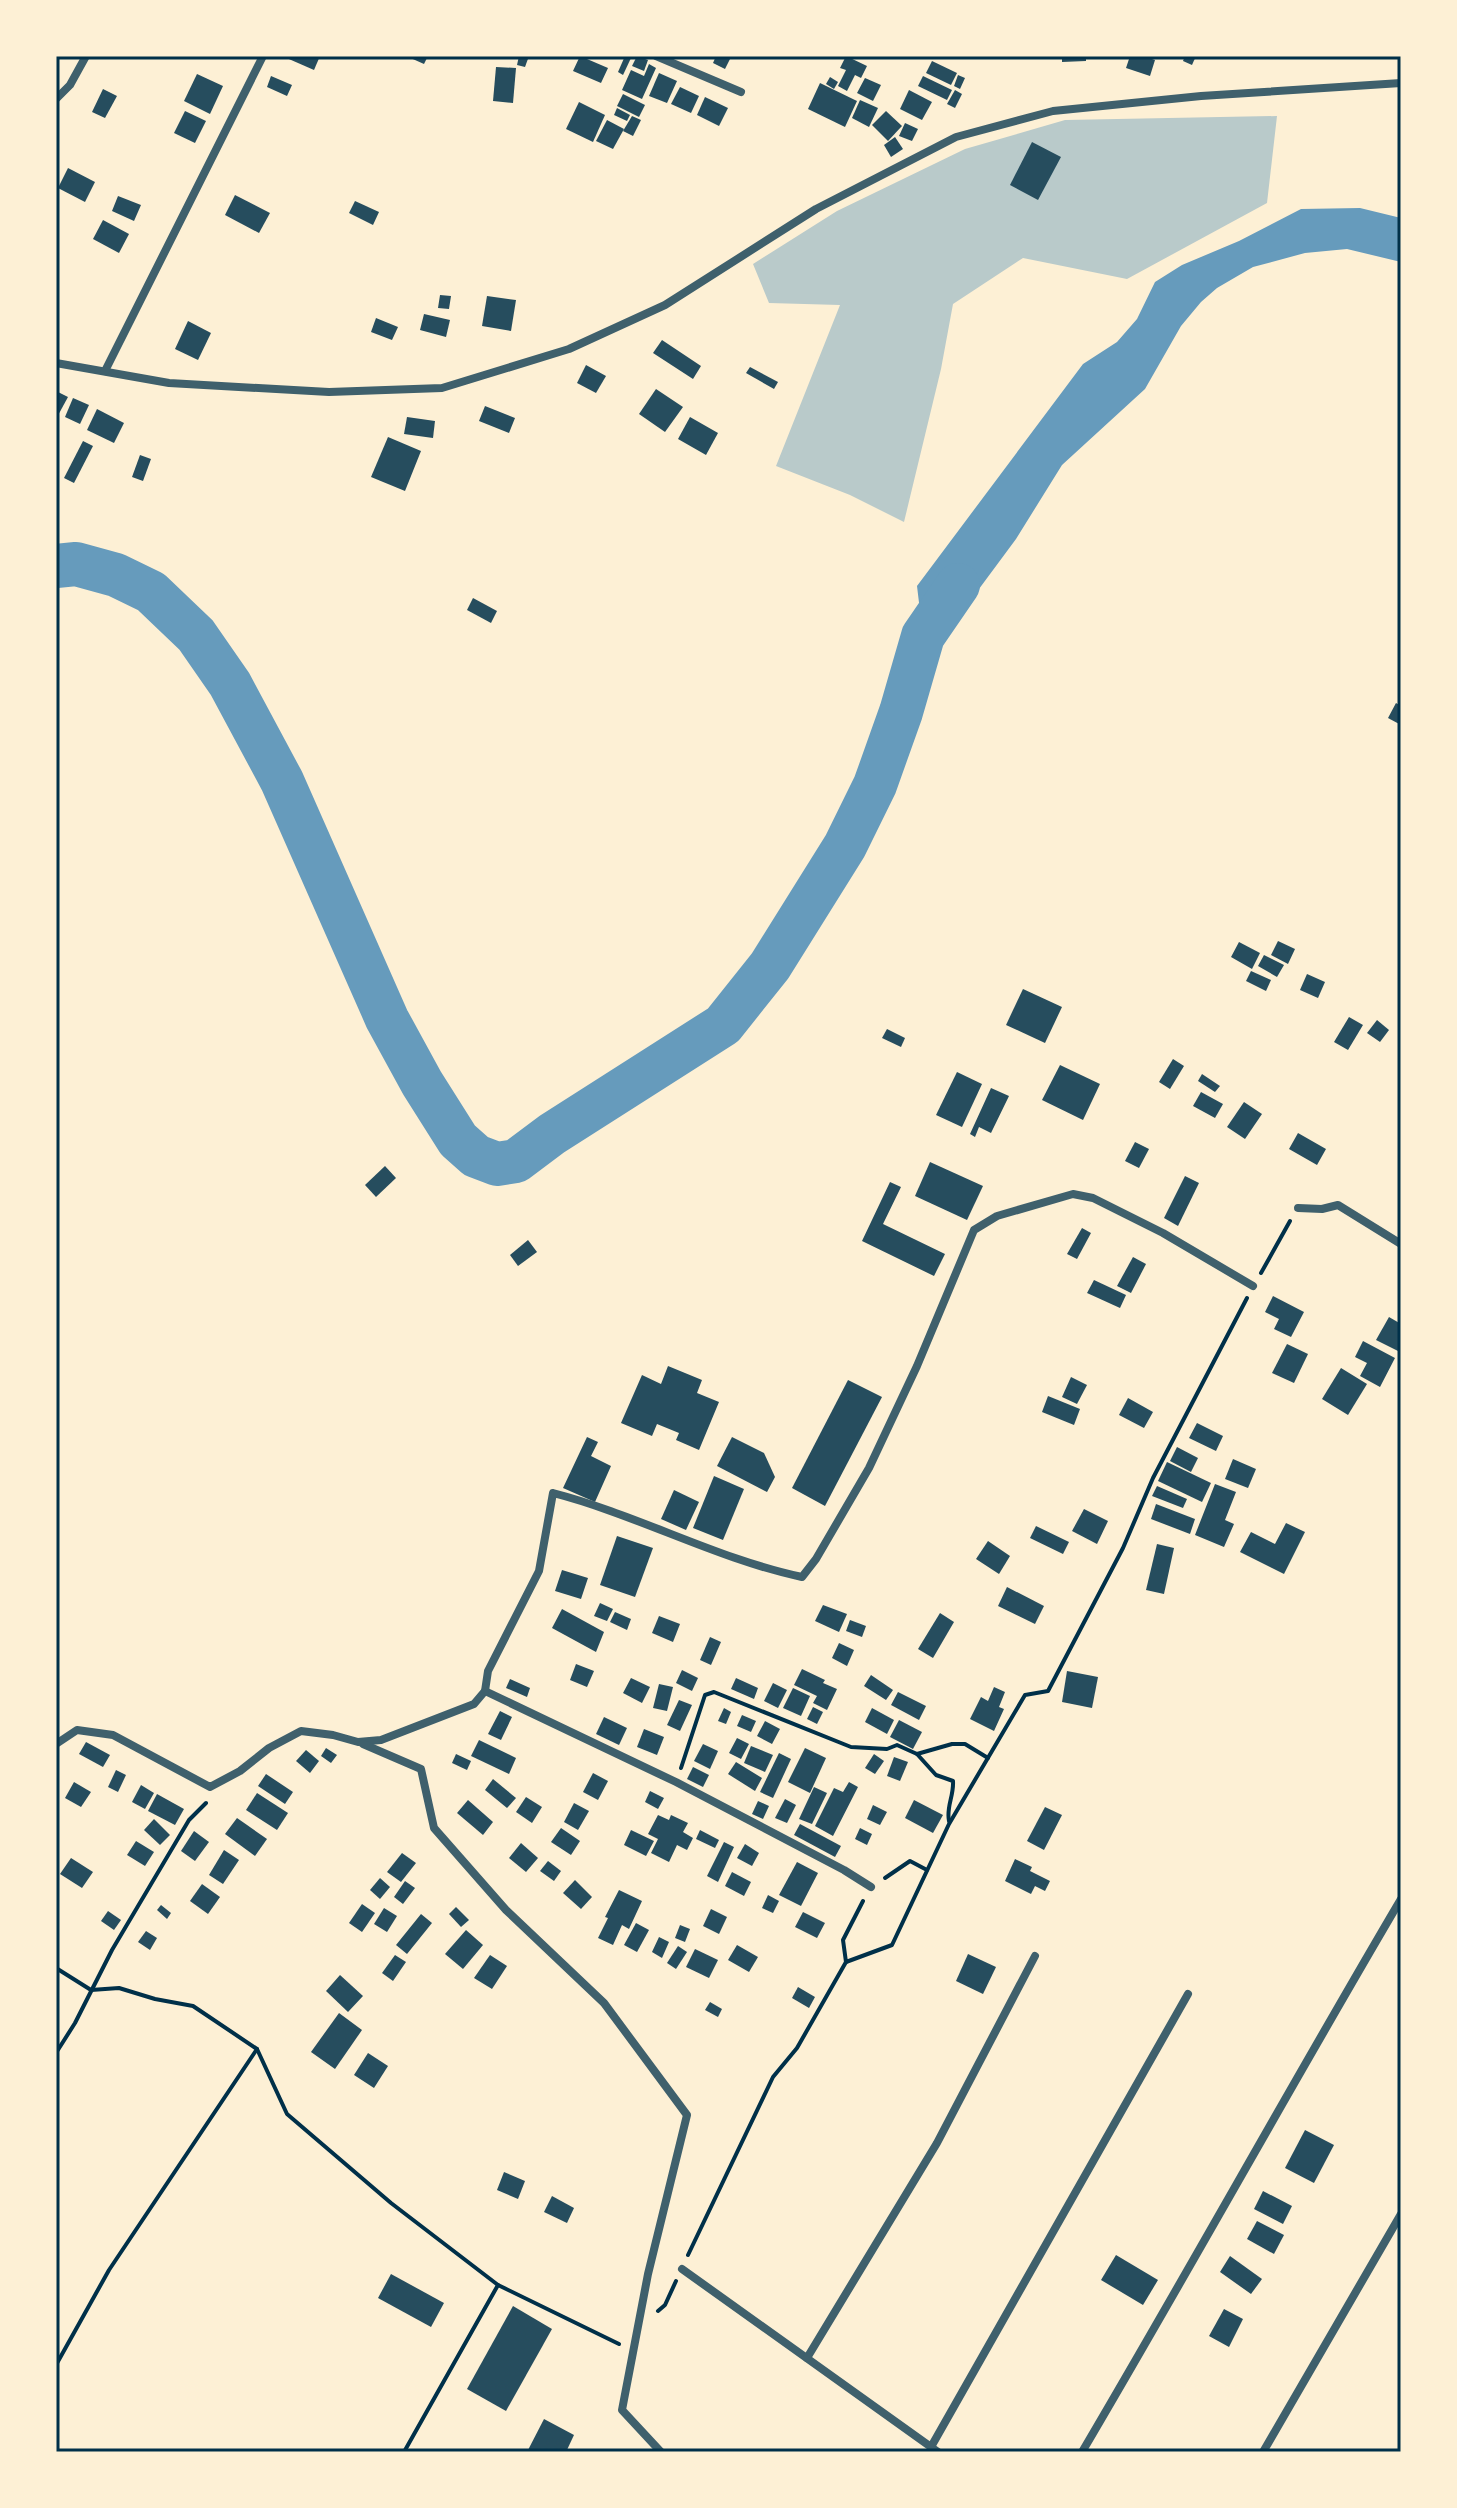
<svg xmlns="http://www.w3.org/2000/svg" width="1457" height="2508" viewBox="0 0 1457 2508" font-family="'Fira Sans',sans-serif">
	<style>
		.green { fill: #b9caca }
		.water { fill: #669bbc }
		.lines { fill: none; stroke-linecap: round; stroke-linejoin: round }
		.river { stroke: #669bbc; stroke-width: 44 }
		.building { fill: #264d5e }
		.path { stroke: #003049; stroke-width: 4 }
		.minor { stroke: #3f606c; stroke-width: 8 }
		.neatline { fill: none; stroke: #003049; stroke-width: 3 }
	</style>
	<rect width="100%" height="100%" fill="#fdf0d5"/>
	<path class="green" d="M1277,116L1267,203L1127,279L1023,258L953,304L941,369L904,522L850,495L776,466L840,305L769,303L753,264L837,211L965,149L1065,120Z"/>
	<path class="water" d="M1360,208L1401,218V262L1347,249L1305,253L1253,267L1217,288L1201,302L1181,326L1145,389L1062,465L1016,539L956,620L923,636L917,586L1083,364L1117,342L1137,319L1155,282L1182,265L1239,241L1301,209Z"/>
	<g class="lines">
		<path class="river" d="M56,566L76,564L116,575L151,592L196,635L230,684L282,781L387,1019L422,1083L458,1140L476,1156L497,1164L516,1161L552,1134L723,1025L770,966L845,846L875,785L901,712L923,636L958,585"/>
	</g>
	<g class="building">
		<path d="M282,56H320L314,70Z"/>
		<path d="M406,56H428L424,64Z"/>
		<path d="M519,56H529L525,67L517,65Z"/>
		<path d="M580,56L608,68L601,83L573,71Z"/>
		<path d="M625,56L631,58L623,75L618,72Z"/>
		<path d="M637,56L648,60L644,71L632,66Z"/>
		<path d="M716,56L730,59L725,69L713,63Z"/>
		<path d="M846,56L867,66L861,78L855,75L847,91L838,86L846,70L840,68Z"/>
		<path d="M1062,56H1086V61L1062,62Z"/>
		<path d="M1130,56H1143L1155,60L1150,76L1126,68Z"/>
		<path d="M1185,56H1196L1192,65L1183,61Z"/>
		<path d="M932,61L957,73L951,85L926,73Z"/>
		<path d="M649,64L656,68L642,99L622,90L631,70L644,76Z"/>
		<path d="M496,67L516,68L513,103L493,101Z"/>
		<path d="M659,73L677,81L667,103L649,96Z"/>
		<path d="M197,74L223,86L210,114L184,101Z"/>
		<path d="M958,75L965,78L960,89L954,86Z"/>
		<path d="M271,76L292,85L287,96L267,87Z"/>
		<path d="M923,76L952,90L947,100L918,86Z"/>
		<path d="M830,77L838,82L834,89L826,84Z"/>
		<path d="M865,78L881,85L873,101L857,93Z"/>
		<path d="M820,83L857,101L845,127L808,109Z"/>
		<path d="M680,87L699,96L691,113L671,104Z"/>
		<path d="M103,89L117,96L105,118L92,112Z"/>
		<path d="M909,90L932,102L922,120L900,109Z"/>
		<path d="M955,90L962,94L955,108L947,104Z"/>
		<path d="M623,94L645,105L639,117L617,106Z"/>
		<path d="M705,97L728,108L719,126L697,115Z"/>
		<path d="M860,100L878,108L869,127L852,118Z"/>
		<path d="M579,102L605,115L593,142L566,129Z"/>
		<path d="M617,108L630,115L627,121L614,115Z"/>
		<path d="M185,111L206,121L195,143L174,133Z"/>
		<path d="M886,111L902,126L888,141L872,125Z"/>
		<path d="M632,116L641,120L633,136L623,131Z"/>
		<path d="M607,120L624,129L613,149L596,141Z"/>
		<path d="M905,123L918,129L912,141L899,136Z"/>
		<path d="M895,137L903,149L891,157L884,145Z"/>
		<path d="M1032,142L1061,157L1038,200L1010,185Z"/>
		<path d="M68,168L95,182L85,202L58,188Z"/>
		<path d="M235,195L270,213L259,233L225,215Z"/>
		<path d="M118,196L141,205L134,221L112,211Z"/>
		<path d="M355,201L379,212L373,225L349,213Z"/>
		<path d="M103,220L129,234L119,253L93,239Z"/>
		<path d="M440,295L451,296L449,309L438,308Z"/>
		<path d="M487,296L516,300L511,331L482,326Z"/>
		<path d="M424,314L450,320L446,337L420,330Z"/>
		<path d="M376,318L398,327L392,340L371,332Z"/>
		<path d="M188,321L211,333L198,360L175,349Z"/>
		<path d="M662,340L701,366L693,379L653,353Z"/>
		<path d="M586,365L606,376L596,393L577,383Z"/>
		<path d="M750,367L778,382L774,389L746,373Z"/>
		<path d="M656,389L683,407L665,432L639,414Z"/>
		<path d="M56,391L68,397L56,419Z"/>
		<path d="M73,398L89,405L80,424L65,417Z"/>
		<path d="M485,406L515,418L509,433L479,421Z"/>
		<path d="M97,409L124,423L114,443L87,430Z"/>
		<path d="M407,417L435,421L433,438L404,434Z"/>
		<path d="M690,417L718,433L706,455L678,439Z"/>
		<path d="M388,437L421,451L405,491L371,477Z"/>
		<path d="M83,441L93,446L74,483L64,478Z"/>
		<path d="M140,455L151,459L143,481L132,477Z"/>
		<path d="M473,598L497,611L491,623L467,610Z"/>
		<path d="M1396,703L1401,706V725L1388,718Z"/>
		<path d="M1278,941L1295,949L1288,964L1271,955Z"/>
		<path d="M1239,942L1260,953L1252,969L1231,957Z"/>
		<path d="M1264,955L1284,965L1277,977L1258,966Z"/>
		<path d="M1251,971L1271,980L1266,991L1246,981Z"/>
		<path d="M1307,974L1325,982L1318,998L1300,990Z"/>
		<path d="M1023,989L1062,1007L1045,1043L1006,1025Z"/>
		<path d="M1349,1017L1363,1025L1348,1050L1334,1042Z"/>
		<path d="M1377,1020L1389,1030L1380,1042L1367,1033Z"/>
		<path d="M887,1029L905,1038L901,1047L882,1038Z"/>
		<path d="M1173,1059L1184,1066L1170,1089L1159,1082Z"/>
		<path d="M1060,1065L1100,1084L1083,1120L1042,1100Z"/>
		<path d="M957,1072L982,1084L962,1127L936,1115Z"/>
		<path d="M1202,1074L1220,1086L1215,1092L1198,1081Z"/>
		<path d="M991,1088L1009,1096L991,1133L979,1127L975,1137L970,1134Z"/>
		<path d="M1201,1092L1223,1104L1215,1118L1193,1106Z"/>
		<path d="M1244,1102L1262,1114L1245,1139L1227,1127Z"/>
		<path d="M1298,1133L1326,1149L1317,1165L1289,1149Z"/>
		<path d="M1135,1142L1149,1149L1139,1168L1125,1161Z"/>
		<path d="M930,1162L983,1186L967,1220L915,1196Z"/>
		<path d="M385,1166L396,1178L376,1197L365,1185Z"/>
		<path d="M1185,1176L1199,1183L1178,1226L1164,1218Z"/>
		<path d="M890,1182L901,1187L883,1224L945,1254L934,1276L862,1241Z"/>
		<path d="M1082,1228L1091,1233L1077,1259L1067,1254Z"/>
		<path d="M528,1240L537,1252L518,1266L510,1255Z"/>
		<path d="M1133,1257L1146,1264L1131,1293L1117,1286Z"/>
		<path d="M1094,1280L1126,1295L1120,1308L1087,1293Z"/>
		<path d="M1273,1296L1304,1312L1291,1337L1274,1329L1279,1319L1265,1312Z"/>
		<path d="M1389,1317L1401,1324L1400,1352L1376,1340Z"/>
		<path d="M1363,1341L1395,1358L1380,1387L1360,1376L1367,1363L1355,1357Z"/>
		<path d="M1287,1344L1308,1354L1294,1383L1272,1373Z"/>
		<path d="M668,1366L702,1380L697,1393L719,1402L699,1450L676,1440L679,1433L657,1424L652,1436L621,1423L642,1375L661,1384Z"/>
		<path d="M1341,1368L1367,1384L1348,1415L1322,1399Z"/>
		<path d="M1071,1377L1087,1385L1077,1404L1062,1397Z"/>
		<path d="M848,1380L882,1397L825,1506L792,1488Z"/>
		<path d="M1048,1396L1080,1409L1074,1425L1042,1412Z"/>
		<path d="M1128,1398L1153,1412L1144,1428L1119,1415Z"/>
		<path d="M1197,1423L1223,1436L1216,1451L1189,1438Z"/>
		<path d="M587,1437L598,1442L591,1456L611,1466L595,1502L563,1488Z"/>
		<path d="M732,1437L764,1453L775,1477L767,1492L717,1466Z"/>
		<path d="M1177,1447L1198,1458L1191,1472L1170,1461Z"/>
		<path d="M1233,1459L1256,1469L1248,1488L1225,1479Z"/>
		<path d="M1167,1462L1211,1483L1202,1502L1158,1481Z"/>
		<path d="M714,1476L744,1489L723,1540L693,1528Z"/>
		<path d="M1215,1484L1236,1492L1225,1520L1234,1524L1224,1547L1195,1535Z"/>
		<path d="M1157,1486L1187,1499L1183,1508L1152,1496Z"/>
		<path d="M674,1490L699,1502L686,1530L661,1519Z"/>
		<path d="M1156,1504L1195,1519L1190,1534L1151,1519Z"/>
		<path d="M1084,1509L1108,1521L1097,1544L1072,1531Z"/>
		<path d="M1286,1523L1305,1532L1284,1574L1240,1552L1251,1532L1275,1544Z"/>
		<path d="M1036,1526L1069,1542L1063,1554L1030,1538Z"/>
		<path d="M617,1536L653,1548L635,1597L600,1585Z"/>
		<path d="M988,1541L1010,1556L999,1574L976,1559Z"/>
		<path d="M1157,1544L1174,1548L1164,1594L1146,1590Z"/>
		<path d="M562,1570L588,1578L581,1599L555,1591Z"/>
		<path d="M1007,1587L1044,1606L1035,1624L998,1606Z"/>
		<path d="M600,1603L613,1609L607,1621L594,1616Z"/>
		<path d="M823,1605L847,1614L839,1632L815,1621Z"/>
		<path d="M562,1609L604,1632L596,1652L552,1628Z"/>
		<path d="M615,1612L631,1619L627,1630L610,1622Z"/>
		<path d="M940,1613L954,1622L933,1658L918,1649Z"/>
		<path d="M659,1616L680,1624L673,1642L652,1633Z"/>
		<path d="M850,1620L866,1626L862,1637L846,1631Z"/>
		<path d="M710,1637L721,1642L711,1665L700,1660Z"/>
		<path d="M839,1643L854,1650L847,1666L832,1658Z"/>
		<path d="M576,1664L594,1671L587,1687L570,1680Z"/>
		<path d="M802,1669L825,1680L823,1683L837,1689L827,1710L813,1703L817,1696L794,1685Z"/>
		<path d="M682,1670L698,1678L692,1691L676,1683Z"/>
		<path d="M1067,1671L1098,1677L1092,1708L1062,1702Z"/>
		<path d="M871,1675L893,1690L886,1700L864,1686Z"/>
		<path d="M631,1678L650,1687L642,1703L623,1693Z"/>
		<path d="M736,1678L758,1688L754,1699L731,1689Z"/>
		<path d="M510,1679L530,1688L527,1697L506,1688Z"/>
		<path d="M773,1683L787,1690L778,1708L764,1701Z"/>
		<path d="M659,1684L673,1687L667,1711L653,1708Z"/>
		<path d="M994,1687L1005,1692L999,1707L1004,1709L994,1731L970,1719L981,1697L988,1701Z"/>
		<path d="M793,1688L810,1696L801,1716L783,1708Z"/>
		<path d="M898,1692L926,1706L919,1720L891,1705Z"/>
		<path d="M679,1700L692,1705L680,1731L667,1725Z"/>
		<path d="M813,1707L823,1712L817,1724L807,1719Z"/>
		<path d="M724,1708L731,1712L726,1724L718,1721Z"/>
		<path d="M872,1708L894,1720L887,1734L865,1722Z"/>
		<path d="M500,1711L512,1717L501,1740L488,1734Z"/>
		<path d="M742,1715L756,1721L751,1732L737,1726Z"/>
		<path d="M604,1717L627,1728L619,1745L596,1734Z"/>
		<path d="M899,1720L922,1732L913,1749L890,1737Z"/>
		<path d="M765,1721L780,1729L772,1744L757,1736Z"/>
		<path d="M644,1729L664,1737L657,1755L637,1747Z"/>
		<path d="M737,1738L749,1744L741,1759L729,1753Z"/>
		<path d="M479,1740L516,1758L509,1774L471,1756Z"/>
		<path d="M86,1742L110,1755L103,1767L79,1754Z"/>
		<path d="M703,1744L718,1751L710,1769L694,1761Z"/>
		<path d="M751,1746L773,1755L765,1772L744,1763Z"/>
		<path d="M326,1748L337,1755L331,1763L321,1756Z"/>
		<path d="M805,1748L826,1758L810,1793L788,1782Z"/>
		<path d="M306,1750L319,1761L310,1773L296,1761Z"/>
		<path d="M779,1753L791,1759L773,1798L760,1792Z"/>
		<path d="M456,1754L471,1761L467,1770L452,1763Z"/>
		<path d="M874,1754L884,1761L875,1774L865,1768Z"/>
		<path d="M894,1757L908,1762L900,1781L887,1776Z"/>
		<path d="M736,1762L762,1778L755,1791L728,1774Z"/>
		<path d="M693,1767L709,1775L703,1787L687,1779Z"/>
		<path d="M116,1770L126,1775L118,1792L108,1787Z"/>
		<path d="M593,1773L608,1781L598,1800L583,1792Z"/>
		<path d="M266,1774L293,1792L285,1804L258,1786Z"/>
		<path d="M493,1779L516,1798L507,1808L485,1790Z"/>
		<path d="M74,1782L91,1792L81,1807L65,1798Z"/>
		<path d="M849,1782L858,1787L833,1836L815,1826L834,1788L843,1792Z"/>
		<path d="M141,1785L154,1793L145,1809L132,1802Z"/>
		<path d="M814,1787L827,1793L812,1824L799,1819Z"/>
		<path d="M650,1791L664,1798L658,1809L645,1802Z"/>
		<path d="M257,1793L288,1813L277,1830L246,1810Z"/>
		<path d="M157,1794L184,1809L175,1825L148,1811Z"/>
		<path d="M526,1797L542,1807L532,1823L516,1812Z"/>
		<path d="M785,1799L796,1805L787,1823L775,1818Z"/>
		<path d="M468,1800L493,1822L483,1835L457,1813Z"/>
		<path d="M914,1800L943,1815L933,1833L905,1818Z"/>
		<path d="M758,1801L769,1806L763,1819L752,1814Z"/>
		<path d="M574,1803L589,1811L578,1830L564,1822Z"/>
		<path d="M873,1805L887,1812L880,1825L867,1819Z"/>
		<path d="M1045,1807L1062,1815L1044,1850L1027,1841Z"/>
		<path d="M658,1815L669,1820L671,1815L688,1823L683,1832L693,1838L687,1850L677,1845L669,1862L651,1853L658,1839L648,1834Z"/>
		<path d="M237,1818L267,1839L255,1856L225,1834Z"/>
		<path d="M154,1819L170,1835L160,1845L144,1830Z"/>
		<path d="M800,1824L841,1846L835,1857L794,1835Z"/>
		<path d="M561,1828L580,1841L571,1855L551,1842Z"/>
		<path d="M860,1828L872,1834L867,1845L855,1839Z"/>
		<path d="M631,1830L654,1841L646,1856L624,1845Z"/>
		<path d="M700,1830L719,1840L715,1848L696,1839Z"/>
		<path d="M194,1831L209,1842L195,1861L181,1851Z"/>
		<path d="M136,1841L154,1852L145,1866L127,1855Z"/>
		<path d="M724,1842L734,1847L718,1882L707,1876Z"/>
		<path d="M521,1843L538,1858L526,1872L509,1858Z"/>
		<path d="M745,1844L759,1853L752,1866L737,1858Z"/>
		<path d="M224,1850L239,1860L223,1884L209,1875Z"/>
		<path d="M402,1853L416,1863L401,1882L387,1872Z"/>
		<path d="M71,1858L93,1872L82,1888L60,1874Z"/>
		<path d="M1015,1859L1032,1867L1030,1871L1050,1881L1045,1891L1035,1886L1031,1894L1005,1881Z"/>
		<path d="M548,1861L561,1871L554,1881L540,1871Z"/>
		<path d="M797,1862L818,1873L801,1906L779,1895Z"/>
		<path d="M732,1872L751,1882L744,1896L725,1886Z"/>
		<path d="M380,1878L390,1887L380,1899L370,1890Z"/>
		<path d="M575,1880L592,1897L581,1909L563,1893Z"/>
		<path d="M405,1881L415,1888L403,1904L394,1897Z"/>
		<path d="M202,1884L220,1897L208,1914L190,1901Z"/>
		<path d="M619,1890L642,1901L629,1929L622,1925L613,1945L598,1938L608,1918L605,1917Z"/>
		<path d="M768,1895L779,1901L773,1913L762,1908Z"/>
		<path d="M362,1904L375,1913L362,1932L349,1923Z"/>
		<path d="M161,1905L171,1913L167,1919L157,1910Z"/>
		<path d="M456,1907L469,1920L461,1927L449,1914Z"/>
		<path d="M384,1908L397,1916L387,1932L374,1924Z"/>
		<path d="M711,1909L727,1917L719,1934L703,1926Z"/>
		<path d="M108,1911L121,1920L114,1930L101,1921Z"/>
		<path d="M803,1912L825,1923L817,1938L795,1927Z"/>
		<path d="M421,1914L432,1923L407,1954L396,1945Z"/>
		<path d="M636,1923L649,1930L637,1952L624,1945Z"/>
		<path d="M680,1925L690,1929L685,1942L675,1938Z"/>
		<path d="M466,1930L483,1945L463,1969L445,1954Z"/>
		<path d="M146,1931L157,1938L150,1950L138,1942Z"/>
		<path d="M659,1937L669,1942L662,1958L652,1952Z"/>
		<path d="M737,1945L758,1957L749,1972L728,1960Z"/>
		<path d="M678,1946L687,1952L676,1969L667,1963Z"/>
		<path d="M695,1949L718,1960L709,1978L686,1967Z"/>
		<path d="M968,1954L996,1967L983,1994L956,1981Z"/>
		<path d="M395,1955L406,1962L393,1981L382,1973Z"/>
		<path d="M490,1955L507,1966L492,1989L474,1978Z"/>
		<path d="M340,1975L363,1996L348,2012L326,1991Z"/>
		<path d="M798,1987L815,1997L809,2008L792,1998Z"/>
		<path d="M710,2002L722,2009L718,2017L705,2010Z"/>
		<path d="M339,2013L362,2030L335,2069L311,2052Z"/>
		<path d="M368,2053L388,2066L374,2088L354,2075Z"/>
		<path d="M1305,2130L1334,2145L1314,2183L1285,2168Z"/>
		<path d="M504,2172L525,2181L518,2199L497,2190Z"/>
		<path d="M1263,2191L1292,2206L1283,2224L1254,2209Z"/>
		<path d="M552,2196L574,2208L567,2223L544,2212Z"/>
		<path d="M1257,2221L1284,2235L1274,2254L1247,2239Z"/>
		<path d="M1116,2255L1158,2280L1143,2305L1101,2280Z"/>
		<path d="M1230,2256L1262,2279L1251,2294L1220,2272Z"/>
		<path d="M391,2274L444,2303L431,2327L378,2298Z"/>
		<path d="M513,2306L552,2329L506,2411L467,2389Z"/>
		<path d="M1224,2309L1243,2319L1229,2347L1209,2336Z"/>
		<path d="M544,2419L574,2435L566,2452H527Z"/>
	</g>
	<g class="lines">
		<g class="path">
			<path d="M1261,1273L1290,1221"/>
			<path d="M917,1754L936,1775L953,1781C954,1796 946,1807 949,1821"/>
			<path d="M681,1768L705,1695L714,1692L851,1747L887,1749L897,1745L917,1754L952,1744H965L988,1758"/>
			<path d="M885,1878L910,1861L927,1870"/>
			<path d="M863,1901L843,1940L846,1962L892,1945L949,1824L1025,1695L1048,1691L1123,1548L1153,1478L1247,1298"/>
			<path d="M56,1968L91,1990L119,1988L155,1999L193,2006L257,2049L109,2270L56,2365"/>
			<path d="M257,2049L287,2114L391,2203L498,2285L619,2344"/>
			<path d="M56,2053L75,2023L112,1950L189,1820L206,1803"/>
			<path d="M688,2255L773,2077L797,2048L846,1962"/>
			<path d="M658,2311L665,2305L676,2281"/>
			<path d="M404,2452L498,2285"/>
		</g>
		<g class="minor">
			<path d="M656,56L741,92"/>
			<path d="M56,99L70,85L86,56"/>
			<path d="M56,363L169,383L329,392L442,388L569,349L665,305L816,209L956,137L1053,111L1201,96L1401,83"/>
			<path d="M105,371L263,56"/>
			<path d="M1298,1208L1322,1209L1338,1205L1401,1244"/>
			<path d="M485,1691L676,1782L844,1870L871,1887"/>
			<path d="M56,1744L77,1730L113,1735L210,1787L240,1771L269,1748L301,1731L333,1735L358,1742L381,1740L474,1704L485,1691L488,1671L539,1571L553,1493C638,1515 717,1559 802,1577L816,1559L869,1468L917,1366L974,1230L997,1216L1073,1194L1093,1198L1163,1233L1253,1286"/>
			<path d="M363,1744L421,1769L434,1828L506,1910L604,2003L687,2115L648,2274L622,2410L661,2452"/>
			<path d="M682,2269L938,2452"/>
			<path d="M807,2358L937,2143L1035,1956"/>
			<path d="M931,2447L1188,1994"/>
			<path d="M1082,2452C1190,2269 1293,2082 1401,1899"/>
			<path d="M1263,2452L1401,2214"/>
		</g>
	</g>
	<rect width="1457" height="2508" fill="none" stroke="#fdf0d5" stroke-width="116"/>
	<rect x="58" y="58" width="1341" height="2392" class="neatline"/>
</svg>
